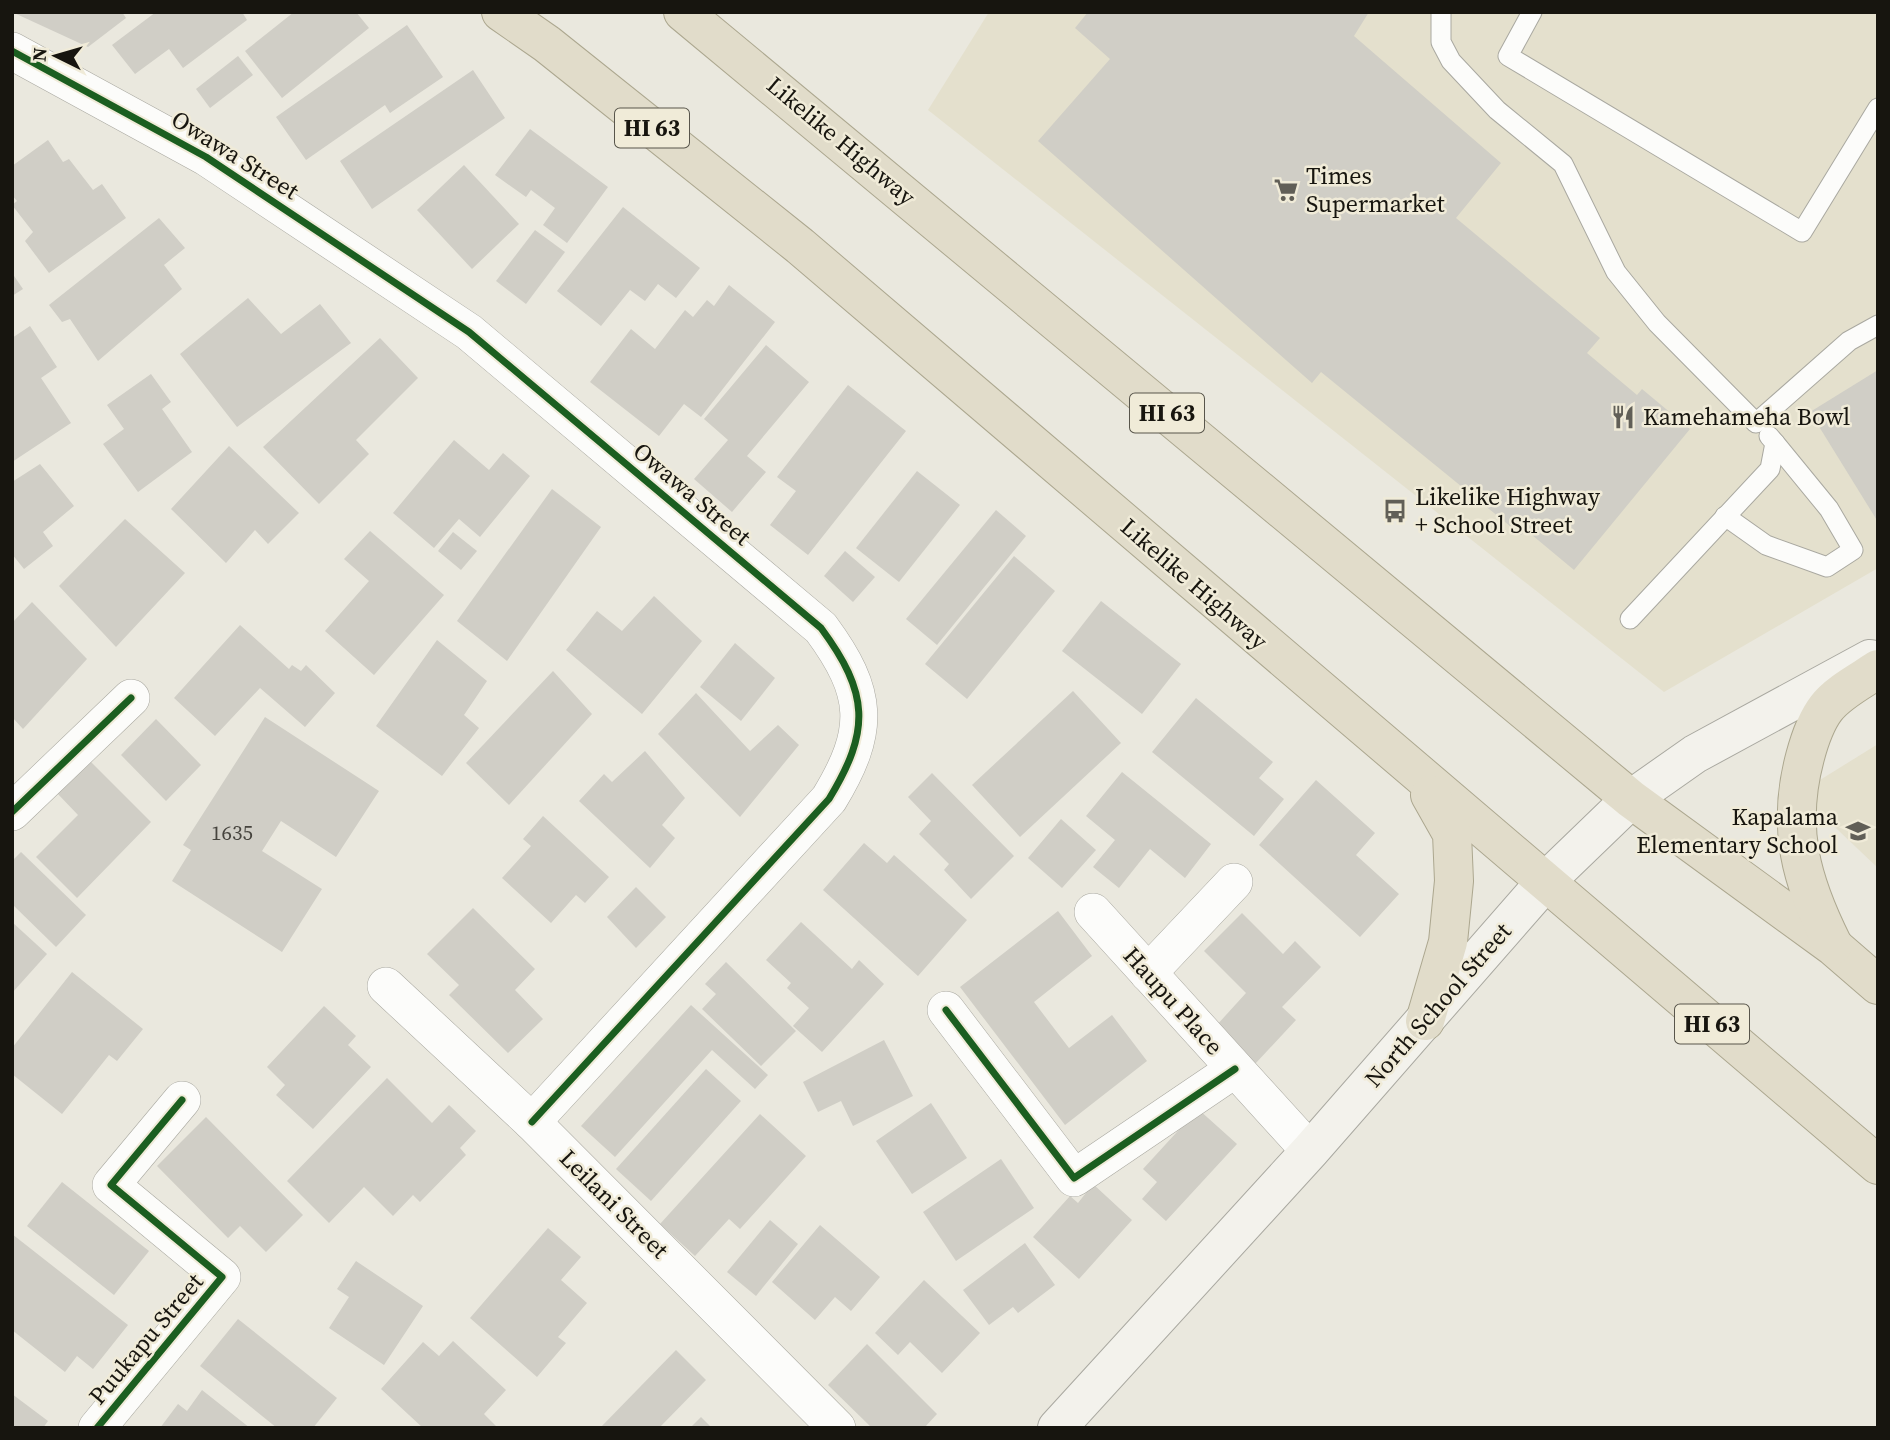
<svg xmlns="http://www.w3.org/2000/svg" width="1890" height="1440" viewBox="0 0 1890 1440" font-family="'Source Serif 4',serif">
	<style>
		.built { fill: #e4e0cd }
		.building { fill: #d0cec6 }
		.lines { fill: none; stroke-linecap: round; stroke-linejoin: round }
		.lane-casing { stroke: #a9a8a0; stroke-width: 21 }
		.street-casing { stroke: #a9a8a0; stroke-width: 38 }
		.secondary-casing { stroke: #a9a8a0; stroke-width: 40 }
		.highway-casing { stroke: #aca78f; stroke-width: 40 }
		.lane { stroke: #fcfcfa; stroke-width: 19 }
		.street { stroke: #fcfcfa; stroke-width: 37 }
		.secondary { stroke: #f3f2ec; stroke-width: 38 }
		.highway { stroke: #e1dcca; stroke-width: 38 }
		.cycleway-casing { stroke: #f0ebd8; stroke-width: 11 }
		.cycleway { stroke: #1b5e20; stroke-width: 7 }
		.labels { text-anchor: middle; stroke-width: 5; stroke-linejoin: round; paint-order: stroke }
		.number-label { font-size: 21px; fill: #46443e }
		.shield { fill: #f0ebd8; stroke: #58554b; stroke-width: 2 }
		.shield-label { font-size: 23px; font-weight: bold; fill: #17150f }
		.street-label { font-size: 24px; fill: #17150f; stroke: #f0ebd8 }
		.poi-label { font-size: 24px; fill: #17150f; stroke: #f0ebd8; text-anchor: start }
	</style>
	<rect width="100%" height="100%" fill="#eae8de"/>
	<g class="built">
		<path d="M989,12H1878V568L1664,692L928,110Z"/>
		<path d="M1878,744V868L1799,793Z"/>
	</g>
	<g class="building">
		<path d="M12,12H122L126,18L88,47Z"/>
		<path d="M156,12H242L247,20L183,68L169,49L135,74L112,45Z"/>
		<path d="M294,12H356L369,28L282,98L245,51Z"/>
		<path d="M1088,12H1369L1354,36L1501,163L1456,218L1600,338L1587,353L1637,395L1642,389L1690,429L1574,570L1526,530L1521,535L1321,372L1312,383L1038,141L1110,59L1075,28Z"/>
		<path d="M407,25L443,77L390,113L385,105L306,160L276,117Z"/>
		<path d="M238,56L253,75L210,108L196,89Z"/>
		<path d="M473,70L505,118L372,209L340,161Z"/>
		<path d="M530,129L608,187L567,243L543,225L555,208L531,190L526,197L495,175Z"/>
		<path d="M48,140L63,162L69,159L93,190L102,184L126,218L49,273L25,241L33,232L12,205L17,201L12,195V166Z"/>
		<path d="M464,165L519,224L472,269L417,210Z"/>
		<path d="M623,207L700,268L676,298L658,284L645,301L630,290L601,326L557,291Z"/>
		<path d="M159,218L185,248L164,265L182,289L98,361L70,319L62,322L49,305Z"/>
		<path d="M535,230L565,252L526,304L496,281Z"/>
		<path d="M12,273L23,289L12,296Z"/>
		<path d="M729,285L775,322L701,417L684,404L659,436L590,382L631,329L655,349L685,310L693,317L707,300L714,306Z"/>
		<path d="M248,298L281,334L320,304L351,343L237,427L180,354Z"/>
		<path d="M30,326L57,367L41,378L71,423L12,462V338Z"/>
		<path d="M380,338L418,378L356,440L369,454L319,504L263,447Z"/>
		<path d="M766,345L809,382L747,456L766,472L732,512L694,479L728,440L704,419Z"/>
		<path d="M1878,370V522L1810,412Z"/>
		<path d="M151,374L171,402L162,409L192,452L138,492L103,444L124,429L107,405Z"/>
		<path d="M848,385L906,431L808,555L770,525L796,491L777,477Z"/>
		<path d="M454,440L489,470L503,453L530,476L480,537L459,519L434,548L393,513Z"/>
		<path d="M229,446L299,513L268,544L255,530L226,563L171,509Z"/>
		<path d="M40,464L74,506L43,532L53,546L24,569L12,554V482Z"/>
		<path d="M917,471L960,505L899,582L856,548Z"/>
		<path d="M552,489L601,527L507,661L457,621Z"/>
		<path d="M996,510L1026,536L937,645L906,619Z"/>
		<path d="M125,519L185,573L116,647L59,586Z"/>
		<path d="M370,531L444,595L374,675L325,631L369,581L344,559Z"/>
		<path d="M453,532L477,551L461,570L438,551Z"/>
		<path d="M845,551L875,577L853,602L824,576Z"/>
		<path d="M1014,556L1055,591L967,699L925,664Z"/>
		<path d="M654,596L702,641L642,714L566,650L597,611L622,631Z"/>
		<path d="M1101,601L1181,664L1142,714L1062,651Z"/>
		<path d="M32,602L87,659L23,729L12,717V623Z"/>
		<path d="M240,625L289,669L292,665L301,671L306,665L335,693L305,727L260,688L215,736L174,698Z"/>
		<path d="M437,640L487,681L464,715L479,728L442,776L376,726Z"/>
		<path d="M735,643L775,678L741,721L700,687Z"/>
		<path d="M553,671L592,714L509,805L466,763Z"/>
		<path d="M1073,691L1121,743L1020,837L972,785Z"/>
		<path d="M696,693L750,751L778,725L799,745L740,817L658,734Z"/>
		<path d="M1196,698L1273,762L1259,778L1284,799L1254,836L1152,752Z"/>
		<path d="M265,717L379,791L336,857L281,821L262,851L322,889L282,952L172,881L191,850L183,845Z"/>
		<path d="M156,719L201,765L166,801L121,755Z"/>
		<path d="M645,751L685,798L662,825L675,838L650,868L579,801L604,774L612,782Z"/>
		<path d="M89,760L151,822L77,898L36,857L78,815L57,793Z"/>
		<path d="M1122,772L1211,844L1185,878L1150,849L1119,888L1093,867L1115,840L1086,816Z"/>
		<path d="M932,773L1014,856L971,899L944,870L949,864L919,834L931,821L908,797Z"/>
		<path d="M1316,780L1375,833L1356,855L1399,894L1360,937L1259,845Z"/>
		<path d="M543,816L609,877L585,903L576,895L551,923L502,878L531,846L523,839Z"/>
		<path d="M1061,819L1096,850L1062,888L1028,858Z"/>
		<path d="M864,843L887,863L894,855L967,920L918,976L823,890Z"/>
		<path d="M21,852L86,915L56,947L12,904V861Z"/>
		<path d="M636,887L666,917L636,948L607,917Z"/>
		<path d="M473,908L535,969L515,990L543,1019L508,1053L449,995L459,985L427,954Z"/>
		<path d="M1058,911L1092,956L1034,1002L1069,1048L1112,1015L1147,1061L1065,1125L960,987Z"/>
		<path d="M1242,913L1283,954L1295,941L1321,967L1282,1007L1296,1020L1255,1064L1216,1026L1246,993L1204,951Z"/>
		<path d="M12,922L47,954L12,993Z"/>
		<path d="M801,922L852,969L859,960L884,984L822,1052L793,1026L809,1008L787,988L791,983L766,960Z"/>
		<path d="M726,962L796,1031L761,1066L702,1009L716,994L705,984Z"/>
		<path d="M72,972L143,1029L117,1061L109,1055L62,1114L12,1074V1048Z"/>
		<path d="M691,1005L768,1075L755,1089L712,1050L615,1157L581,1126Z"/>
		<path d="M324,1006L356,1036L348,1045L371,1067L313,1129L276,1095L285,1085L267,1067Z"/>
		<path d="M884,1040L913,1096L853,1126L841,1101L818,1112L803,1082Z"/>
		<path d="M706,1069L741,1101L651,1201L616,1169Z"/>
		<path d="M387,1078L432,1123L449,1105L476,1131L460,1148L466,1155L420,1202L413,1195L393,1216L364,1187L329,1223L287,1181Z"/>
		<path d="M931,1103L967,1158L912,1194L876,1141Z"/>
		<path d="M1198,1109L1237,1144L1166,1221L1142,1199L1157,1182L1143,1169Z"/>
		<path d="M760,1114L806,1156L740,1229L729,1219L695,1256L660,1224Z"/>
		<path d="M206,1117L303,1215L266,1252L240,1226L228,1238L157,1166Z"/>
		<path d="M1001,1159L1034,1208L956,1261L923,1212Z"/>
		<path d="M62,1182L149,1251L114,1295L27,1226Z"/>
		<path d="M1093,1184L1132,1220L1079,1279L1033,1237L1070,1196L1078,1203Z"/>
		<path d="M770,1220L798,1244L756,1296L727,1272Z"/>
		<path d="M820,1225L880,1277L851,1311L835,1297L815,1320L772,1282Z"/>
		<path d="M548,1228L581,1257L561,1280L587,1303L558,1337L566,1343L537,1377L470,1318Z"/>
		<path d="M12,1234L128,1325L93,1369L77,1356L65,1372L12,1330Z"/>
		<path d="M1025,1243L1055,1285L1018,1313L1013,1307L989,1325L963,1290Z"/>
		<path d="M356,1261L423,1306L384,1365L329,1328L349,1297L337,1289Z"/>
		<path d="M924,1280L980,1333L942,1373L910,1342L898,1355L875,1333Z"/>
		<path d="M238,1319L337,1398L313,1428H277L200,1366Z"/>
		<path d="M453,1341L506,1390L484,1414L498,1428H423L381,1389L423,1342L439,1356Z"/>
		<path d="M867,1344L937,1414L924,1428H872L828,1385Z"/>
		<path d="M676,1350L706,1380L659,1428H600Z"/>
		<path d="M202,1390L250,1428H160L178,1404L187,1411Z"/>
		<path d="M12,1394L48,1421L43,1428H12Z"/>
		<path d="M701,1417L712,1428H690Z"/>
	</g>
	<g class="lines">
		<g class="lane-casing">
			<g id="lane">
				<path d="M1441,12V42L1451,61L1497,110L1563,164L1616,272L1657,323L1756,423L1849,341L1878,325"/>
				<path d="M1532,12L1508,56L1802,232L1878,108"/>
				<path d="M1725,516L1766,545L1827,567L1853,550L1829,509L1775,443"/>
				<path d="M1630,619L1770,469L1775,443L1769,436"/>
			</g>
		</g>
		<g class="street-casing">
			<g id="street">
				<path d="M12,51L206,157L469,332L821,628C869,693 871,730 829,799L532,1122"/>
				<path d="M12,812L131,698"/>
				<path d="M1093,912L1310,1151"/>
				<path d="M1148,973L1234,882"/>
				<path d="M386,986L532,1122L837,1428"/>
				<path d="M946,1010L1074,1178L1235,1069"/>
				<path d="M97,1428L222,1277L111,1185L182,1100"/>
			</g>
		</g>
		<g class="secondary-casing">
			<path id="secondary" d="M1057,1428L1310,1151L1546,881L1631,799L1695,754L1870,659"/>
		</g>
		<g class="highway-casing">
			<g id="highway">
				<path d="M501,12L547,44L800,246L1878,1165"/>
				<path d="M683,12L1631,799L1834,947L1878,985"/>
				<path d="M1833,945C1801,881 1786,828 1805,757C1809,742 1816,721 1826,708C1838,692 1862,680 1878,669"/>
				<path d="M1425,1021L1448,942L1454,881L1452,834L1430,795"/>
			</g>
		</g>
		<use href="#lane" class="lane"/>
		<use href="#street" class="street"/>
		<use href="#secondary" class="secondary"/>
		<use href="#highway" class="highway"/>
		<g class="cycleway-casing">
			<g id="cycleway">
				<path d="M12,51L206,157L469,332L821,628C869,693 871,730 829,799L532,1122"/>
				<path d="M12,812L131,698"/>
				<path d="M946,1010L1074,1178L1235,1069"/>
				<path d="M97,1428L222,1277L111,1185L182,1100"/>
			</g>
		</g>
		<use href="#cycleway" class="cycleway"/>
	</g>
	<defs>
		<g id="supermarket-bare" transform="scale(1.89)"><path d="M-6-5.5h2.5l.6 2H6L4.5 2H-2.5L-4.4-4H-6ZM-1.5 3.2a1.3 1.3 0 1 0 .1 0ZM3 3.2a1.3 1.3 0 1 0 .1 0Z" fill="#615f57" stroke="#f0ebd8" stroke-width="2.5" paint-order="stroke"/></g>
		<g id="restaurant-bare" transform="scale(1.89)"><path d="M-5-6h1v4h1v-4h1v4h1v-4h1v5L-1.5 .5V6h-2V.5L-5-1ZM5-6V6H3V1.5H1.5Q1.5-4 5-6Z" fill="#615f57" stroke="#f0ebd8" stroke-width="2.5" paint-order="stroke"/></g>
		<g id="bus-bare" transform="scale(1.89)"><path d="M-5-6H5V4H4V6H2V4H-2V6H-4V4H-5ZM-3.5-4V0h7V-4ZM-3.5 1.2v1.5H-2V1.2ZM2 1.2v1.5H3.5V1.2Z" fill="#615f57" stroke="#f0ebd8" stroke-width="2.5" paint-order="stroke"/></g>
		<g id="school-bare" transform="scale(1.89)"><path d="M0-5L7-2L0 1L-7-2ZM-4 1L0 2.5L4 1V4Q0 6-4 4Z" fill="#615f57" stroke="#f0ebd8" stroke-width="2.5" paint-order="stroke"/></g>
	</defs>
	<g fill-rule="evenodd">
		<use href="#supermarket-bare" x="1286" y="190"/>
		<use href="#restaurant-bare" x="1623" y="417"/>
		<use href="#bus-bare" x="1395" y="511"/>
		<use href="#school-bare" x="1858" y="831"/>
	</g>
	<g class="labels">
		<g class="number-label">
			<text x="232" y="840">1635</text>
		</g>
		<g class="shield">
			<rect x="615" y="108.5" width="74" height="39" rx="5"/>
			<rect x="1130" y="393.5" width="74" height="39" rx="5"/>
			<rect x="1675" y="1004.5" width="74" height="39" rx="5"/>
		</g>
		<g class="shield-label">
			<text x="652" y="136">HI 63</text>
			<text x="1167" y="421">HI 63</text>
			<text x="1712" y="1032">HI 63</text>
		</g>
		<g class="street-label">
			<text transform="translate(841 141) rotate(40)" y="8">Likelike Highway</text>
			<text transform="translate(235 155) rotate(32)" y="8">Owawa Street</text>
			<text transform="translate(692 494) rotate(40)" y="8">Owawa Street</text>
			<text transform="translate(1194 584) rotate(41)" y="8">Likelike Highway</text>
			<text transform="translate(1173 1001) rotate(48)" y="8">Haupu Place</text>
			<text transform="translate(1438 1005) rotate(-49)" y="8">North School Street</text>
			<text transform="translate(614 1204) rotate(45)" y="8">Leilani Street</text>
			<text transform="translate(146 1339) rotate(-50)" y="8">Puukapu Street</text>
		</g>
		<g class="poi-label">
			<text x="1306" y="184">Times<tspan x="1306" dy="28">Supermarket</tspan></text>
			<text x="1643" y="425">Kamehameha Bowl</text>
			<text x="1415" y="505">Likelike Highway<tspan x="1415" dy="28">+ School Street</tspan></text>
			<text x="1838" y="825" text-anchor="end">Kapalama<tspan x="1838" dy="28">Elementary School</tspan></text>
		</g>
	</g>
	<rect width="1890" height="1440" fill="none" stroke="#17150f" stroke-width="28"/>
	<g transform="translate(56 56) rotate(275)" stroke="#f0ebd8" stroke-width="5" paint-order="stroke">
	<path d="M0-5L12 26L0 18L-12 26Z" fill="#17150f"/>
	<text y="-10" font-size="19" font-weight="bold" text-anchor="middle" fill="#17150f">N</text>
	</g>
</svg>
